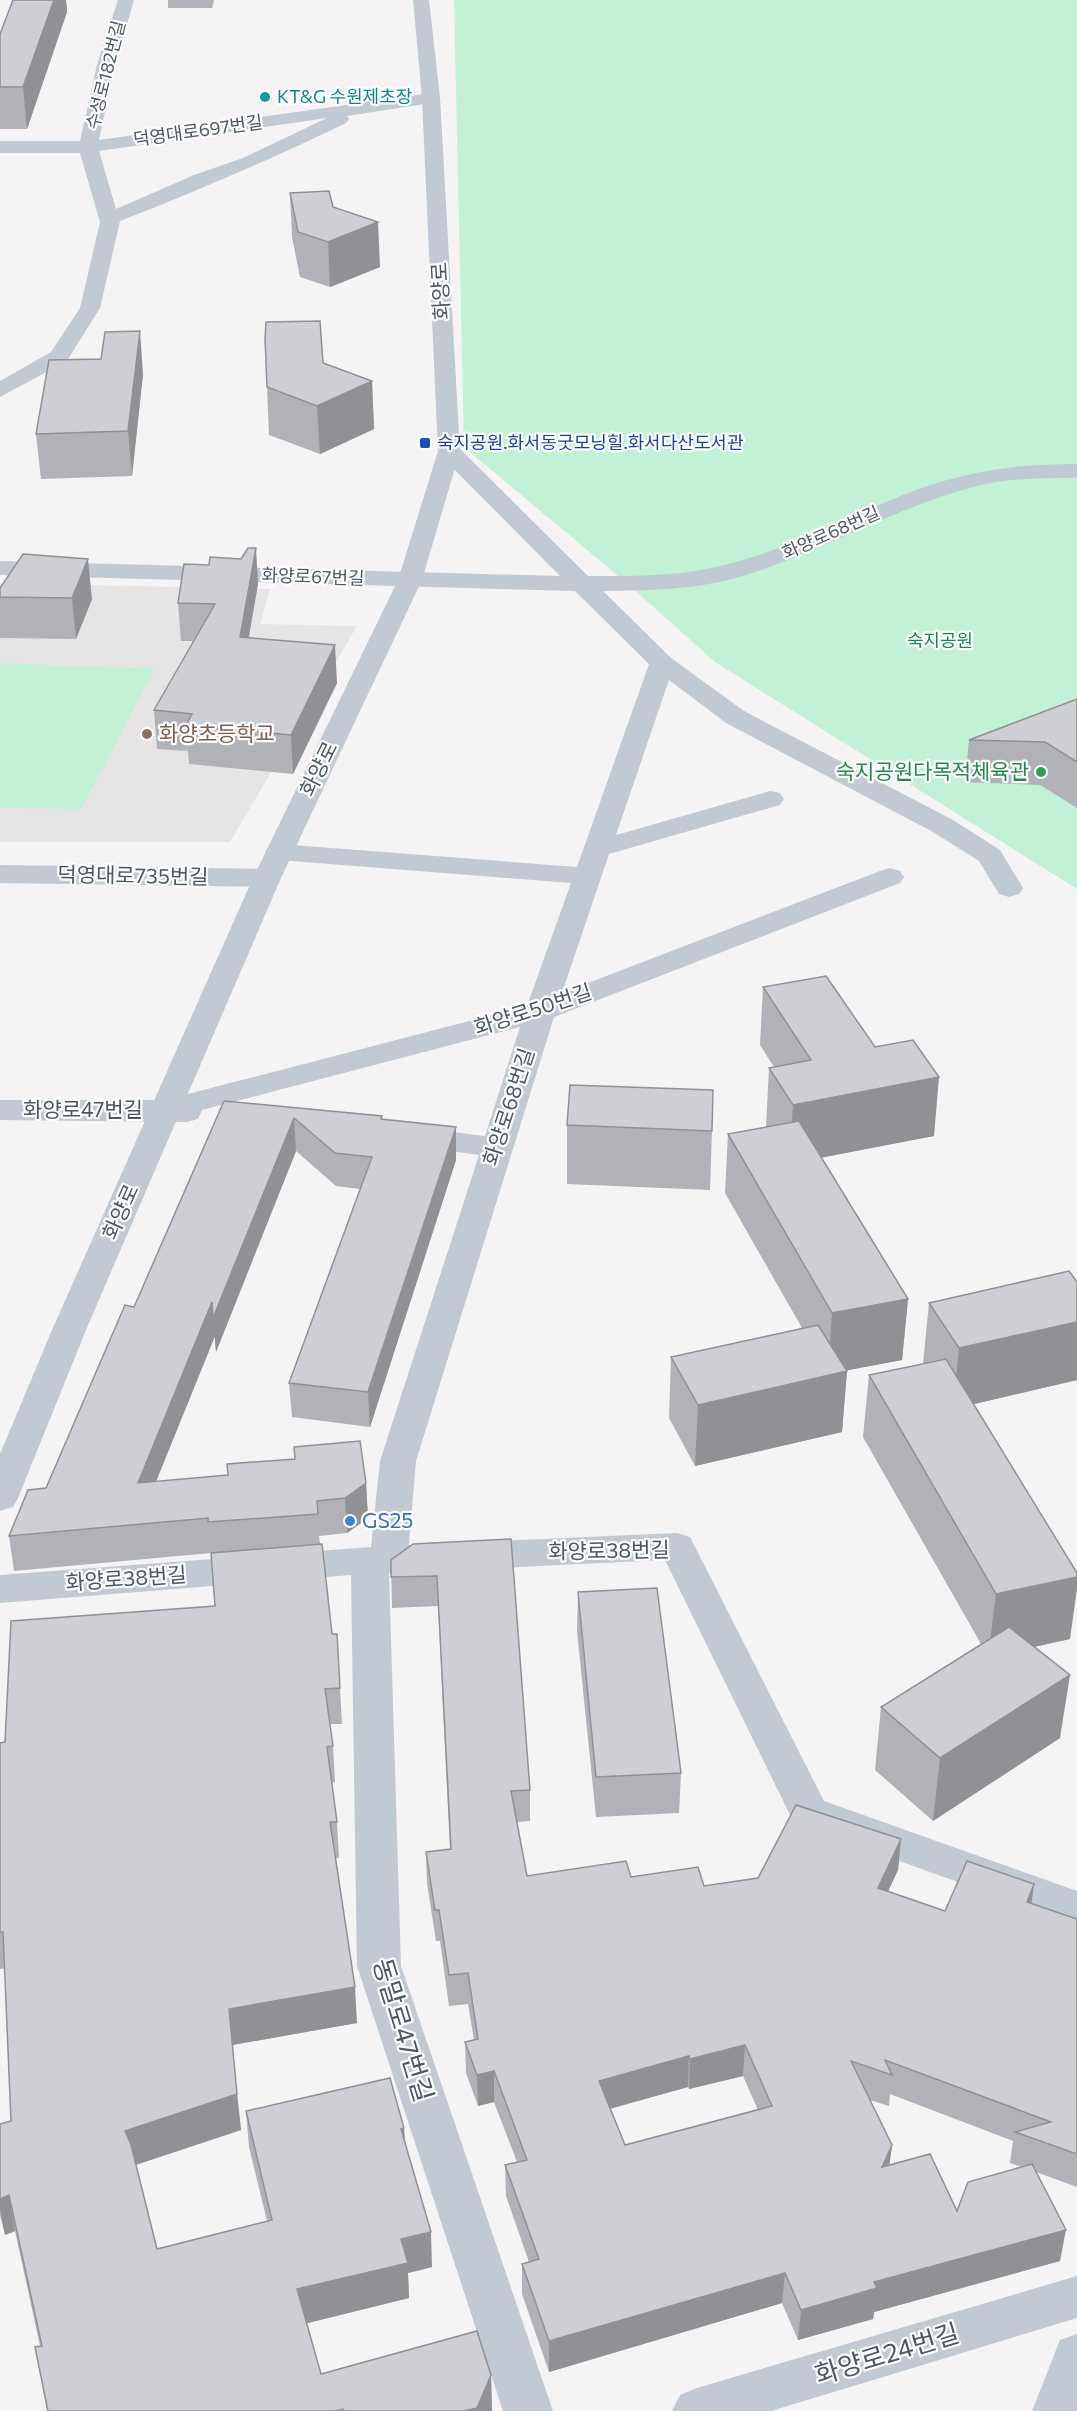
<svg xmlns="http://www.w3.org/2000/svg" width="1077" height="2411" viewBox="0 0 1077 2411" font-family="Commissioner,'Noto Sans KR',sans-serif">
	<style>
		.education { fill: #e6e4e5 }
		.green { fill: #c3f1d5 }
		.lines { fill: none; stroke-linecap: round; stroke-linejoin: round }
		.minor { fill: #c1cad2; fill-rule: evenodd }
		.tertiary { fill: #c1cad2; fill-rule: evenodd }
		.wall { fill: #b0b2b7; fill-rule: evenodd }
		.shaded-wall { fill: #909195 }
		.building { fill: #cdcfd5; stroke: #909195; stroke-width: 1.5; fill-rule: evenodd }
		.culture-dot { fill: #0f9aa8; stroke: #fff; stroke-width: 2 }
		.transit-dot { fill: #1a4fb4; stroke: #fff; stroke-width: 2 }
		.education-dot { fill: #8d6e63; stroke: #fff; stroke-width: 2 }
		.leisure-dot { fill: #2e9e5b; stroke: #fff; stroke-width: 2 }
		.shop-dot { fill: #3f7fe0; stroke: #fff; stroke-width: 2 }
		.labels { text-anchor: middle; stroke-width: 4.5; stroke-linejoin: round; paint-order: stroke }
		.far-street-label { font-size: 18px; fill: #4a5661; stroke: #fff }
		.far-culture-label { font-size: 18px; fill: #0d838f; stroke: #fff; text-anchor: start }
		.far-transit-label { font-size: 18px; fill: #164399; stroke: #fff; text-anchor: start }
		.far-park-label { font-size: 18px; fill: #17864f; stroke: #fff }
		.street-label { font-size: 21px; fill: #4a5661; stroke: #fff }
		.education-label { font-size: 21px; fill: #785e54; stroke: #fff; text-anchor: start }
		.leisure-label { font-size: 21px; fill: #27864d; stroke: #fff; text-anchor: end }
		.shop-label { font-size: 21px; fill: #366cbe; stroke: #fff; text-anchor: start }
		.near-street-label { font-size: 26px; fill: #4a5661; stroke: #fff }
	</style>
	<rect width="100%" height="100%" fill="#f5f3f3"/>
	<path class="education" d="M0,583L270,589L260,624L357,626L230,842H0Z"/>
	<g class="green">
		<path d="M454,0H1077V889L715,662L630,586L464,447Z"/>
		<path d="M0,663L155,669L81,809L0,808Z"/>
	</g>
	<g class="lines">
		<g class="minor">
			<path d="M118,0H134L115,65L99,140L431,93L440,98L431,103L347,116L349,119L346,123C272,159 197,191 120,221L100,308L70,356L67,361L0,397V381L51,352L80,308L100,222L80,153H0V141H80L97,65ZM327,118L243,158L194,175L116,209L99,151Z"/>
			<path d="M449,444L457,446L588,576C635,576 679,577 724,565C791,549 852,514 916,490C970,470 1020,464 1077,464V478C1043,478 1010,478 977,486C896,507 823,551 743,576C696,590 652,590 603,591L671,658L744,711L953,820L1000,850L1023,888L1019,894L1009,897L999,894L979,861L933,832L726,723L669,680L616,835L770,791L780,793L784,799L780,805L609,854L562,993L880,871L890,868L900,871L904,877L900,883L554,1017L416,1461L409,1545L677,1533L690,1537L824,1801L1077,1891V1925L794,1823L665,1560L389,1573L401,1966L553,2411H503L357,1966L351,1575L0,1603V1575L371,1547L380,1461L479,1155L400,1144L395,1137L400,1130L411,1127L485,1136L520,1027L202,1110L198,1119L187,1122L0,1120V1100H165L527,1006L571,883L279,860L269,858L265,852L269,846L279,844L577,867L649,664L575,591L0,575V561L560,576L441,456L438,451L441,446Z"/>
			<path d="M0,865L267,869L277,872L281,878L277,884L267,887L0,883Z"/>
			<path d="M1077,2276V2318L771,2411H672L680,2395L697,2388Z"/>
			<path d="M1077,2334V2411H1032L1060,2340Z"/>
		</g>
		<path class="tertiary" d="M413,0H429L440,98L460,451L422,580L281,878L86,1330L18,1498L13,1507L0,1511V1454L52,1330L253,878L398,580L438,451L422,98Z"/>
	</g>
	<g class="wall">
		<path d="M13,0H66L67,12L27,129H0V34Z"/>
		<path d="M168,0H214L212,8H168Z"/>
		<path d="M290,193L333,207L380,267L330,287L300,277L292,237Z"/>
		<path d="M323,363L372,381L374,429L320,454L269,435L267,387Z"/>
		<path d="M143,374L132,476L41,479L36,434Z"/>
		<path d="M258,584L249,637L337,683L293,774L189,764L188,751L157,749L154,710L194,641H181L178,603Z"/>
		<path d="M0,588L92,599L76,639L0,638Z"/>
		<path d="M1077,699V808L1040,785L965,782L969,740Z"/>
		<path d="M763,987L934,1136L821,1157L908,1299L902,1360L847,1370L842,1432L695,1466L669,1418L671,1357L802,1328L725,1193L728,1134L766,1127L769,1068L774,1067L760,1045Z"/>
		<path d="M224,1101L382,1116V1119L456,1160L370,1427L292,1417L289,1383L360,1189L336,1186L296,1151L216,1352L215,1336L156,1482L228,1475L295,1459L294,1447L366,1483L368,1518L347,1533L319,1536L332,1634H337L342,1724H330L333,1746L335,1782L332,1783L337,1822L339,1858H336L357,2023L232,2045L241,2130L136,2165L157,2249L267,2221L249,2147L246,2111L404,2128L405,2141L432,2267L408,2273L409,2298L307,2323L321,2374L491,2375L492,2411H47L35,2347L40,2346L15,2231L5,2235L0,2215V2124L11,2121L5,1968L0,1969V1743L5,1742L215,1606L211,1553L14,1571L9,1536L46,1488L134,1307Z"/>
		<path d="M567,1125L712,1131L710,1190L567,1184Z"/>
		<path d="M1077,1282V1380L974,1404L1070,1639L1034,1647L1060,1738L933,1821L875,1770L881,1707L981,1644L863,1437L869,1375L923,1364L929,1303Z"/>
		<path d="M511,1539L530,1790V1821L517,1822L527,1876L631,1877L704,1886L758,1878L901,1839L898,1870L888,1891L945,1911L1034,1884L1031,1903L1077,1919V2187L1036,2172L1060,2261L874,2312L873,2319L798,2340L782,2303L549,2372L522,2294V2264L529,2262L506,2196L505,2165L517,2162L494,2102L478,2106L466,2073L465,2042L474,2040L468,2004L449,2006L440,1941H436L427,1883L426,1852L450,1849L438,1606L392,1608L391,1560ZM743,2076L758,2110L625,2145L610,2108L688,2087L689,2089ZM890,2094L1013,2141L1010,2163L1022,2167L957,2211L889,2165L892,2145L870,2100L889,2106Z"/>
		<path d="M578,1592L681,1773L679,1813L596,1817L577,1631Z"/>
	</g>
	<g class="shaded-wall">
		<path d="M54,0H66L67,12L27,129L23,87Z"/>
		<path d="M378,222L380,267L330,287L328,242Z"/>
		<path d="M140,331L143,374L132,476L128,431Z"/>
		<path d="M372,381L374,429L320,454L317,406Z"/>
		<path d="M256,548L258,584L242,674L240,637Z"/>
		<path d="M88,559L92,599L76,639L72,598Z"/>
		<path d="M335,645L337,683L293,774L291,735Z"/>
		<path d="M939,1077L934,1136L789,1164L793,1105Z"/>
		<path d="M294,1118L296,1151L216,1352L213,1318Z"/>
		<path d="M456,1127V1160L370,1427L368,1392Z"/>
		<path d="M908,1299L902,1360L828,1374L832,1313Z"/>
		<path d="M212,1302L215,1336L141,1518L138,1483Z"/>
		<path d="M1077,1322V1380L953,1409L959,1348Z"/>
		<path d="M847,1371L842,1432L695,1466L698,1405Z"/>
		<path d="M366,1483L368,1518L347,1533L345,1498Z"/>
		<path d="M1077,1577V1589L1070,1639L988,1657L996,1594Z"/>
		<path d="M1070,1675L1060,1738L933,1821L940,1758Z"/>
		<path d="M901,1839L898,1870L875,1919L878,1888Z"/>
		<path d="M1034,1884L1030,1915L1027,1902Z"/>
		<path d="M355,1987L357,2023L232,2045L229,2009Z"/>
		<path d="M745,2045L743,2076L689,2089L690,2059Z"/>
		<path d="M689,2056L688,2087L599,2112V2081Z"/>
		<path d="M494,2071V2102L478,2106L477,2075Z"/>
		<path d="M237,2094L241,2130L129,2167L125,2131Z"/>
		<path d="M404,2128L406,2164L401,2129Z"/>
		<path d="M892,2145L888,2176L882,2167Z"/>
		<path d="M9,2195L15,2231L5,2235L0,2209V2199Z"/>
		<path d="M1066,2230L1060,2261L874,2312L873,2319L798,2340L801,2310L874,2282Z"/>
		<path d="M431,2232L432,2267L408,2273L409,2298L300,2325L297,2289L401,2239Z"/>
		<path d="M785,2273L782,2303L549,2372V2341Z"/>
		<path d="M491,2375L492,2411H464Z"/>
	</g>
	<g class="building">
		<path d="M13,0H54L23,87H0V34Z"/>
		<path d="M329,191L333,207L378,222L328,242L298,232L290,193Z"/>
		<path d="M320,321L323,363L372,381L317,406L267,387L265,338L266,322Z"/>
		<path d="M140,331L128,431L36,434L49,360L101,359L105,332Z"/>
		<path d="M248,548H256L240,637L335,645L291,735L186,725L192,714L154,710L215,604L178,603L184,564L209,565L210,557L241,559Z"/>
		<path d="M23,554L88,559L72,598L0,597V588Z"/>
		<path d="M1077,699V762L1045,742L969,740Z"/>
		<path d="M826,976L875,1047L913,1040L939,1077L793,1105L769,1068L811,1060L763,987Z"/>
		<path d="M570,1085L713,1090L712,1131L567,1125Z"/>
		<path d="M224,1101L382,1116L381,1119L456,1127L368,1392L289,1383L372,1157L335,1153L294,1118L213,1318L212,1302L138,1483L228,1475L227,1464L295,1459L294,1447L360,1441L366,1483L345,1498L317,1501L318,1514L208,1522V1518L9,1536L28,1490L46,1488L125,1305L134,1307Z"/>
		<path d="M799,1121L908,1299L832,1313L728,1134Z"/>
		<path d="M1069,1271L1077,1282V1322L959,1348L929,1303Z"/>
		<path d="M818,1325L847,1371L698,1405L671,1357Z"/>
		<path d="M946,1359L1077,1573V1577L996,1594L869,1375Z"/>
		<path d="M511,1539L530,1790L511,1791L527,1876L626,1861L631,1877L698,1867L704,1886L758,1878L796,1805L901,1839L878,1888L945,1911L967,1861L1034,1884L1027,1902L1077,1919V2154L1015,2132L1051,2122L885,2060L892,2075L851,2061L892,2145L882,2167L930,2154L957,2211L968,2182L1032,2164L1066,2230L874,2282L877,2288L801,2310L785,2273L549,2341L522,2264L539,2259L505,2165L527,2160L494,2071L477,2075L465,2042L478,2039L468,1973L449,1975L439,1910H435L426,1852L451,1849L437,1576L391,1577V1560L413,1544ZM745,2045L772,2106L625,2145L599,2081L689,2056L690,2059Z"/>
		<path d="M322,1544L332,1634H337L340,1688L325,1689L333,1746L327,1747L337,1822H330L355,1987L229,2009L237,2094L125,2131L131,2145L157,2249L272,2220L246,2111L390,2078L404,2128L401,2129L431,2232L401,2239L408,2263L297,2289L321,2374L477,2331L491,2375L477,2408L464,2411H344L343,2409L335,2411H48L35,2347L42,2346L9,2195L0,2199V2124L11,2121L3,1932H0V1743L5,1742L11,1621L215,1606L211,1553Z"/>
		<path d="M657,1588L681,1773L596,1777L578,1592Z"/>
		<path d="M1009,1627L1070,1675L940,1758L881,1707Z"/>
	</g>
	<circle class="culture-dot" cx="265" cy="97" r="6"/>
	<rect class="transit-dot" x="419" y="437" width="12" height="12" rx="3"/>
	<circle class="education-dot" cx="147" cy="734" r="6"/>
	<circle class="leisure-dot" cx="1041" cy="772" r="6"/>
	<circle class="shop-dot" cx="350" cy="1521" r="6"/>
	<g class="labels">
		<g class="far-street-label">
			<text transform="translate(106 75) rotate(-76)" y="6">수성로182번길</text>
			<text transform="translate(198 131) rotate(-8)" y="6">덕영대로697번길</text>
			<text transform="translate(831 533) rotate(-24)" y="6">화양로68번길</text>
			<text transform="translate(313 577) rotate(2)" y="6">화양로67번길</text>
		</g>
		<g class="far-culture-label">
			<text x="277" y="103">KT&amp;G 수원제초장</text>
		</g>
		<g class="far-transit-label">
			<text x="437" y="449">숙지공원.화서동굿모닝힐.화서다산도서관</text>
		</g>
		<g class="far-park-label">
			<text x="940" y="647">숙지공원</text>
		</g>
		<g class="street-label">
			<text transform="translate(441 291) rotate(-93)" y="7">화양로</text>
			<text transform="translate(319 769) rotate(-64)" y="7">화양로</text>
			<text transform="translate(133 876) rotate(1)" y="7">덕영대로735번길</text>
			<text transform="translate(533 1010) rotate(-18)" y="7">화양로50번길</text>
			<text transform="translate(509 1107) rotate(-72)" y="7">화양로68번길</text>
			<text x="83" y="1117">화양로47번길</text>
			<text transform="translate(121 1212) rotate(-66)" y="7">화양로</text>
			<text transform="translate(609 1551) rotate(-1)" y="7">화양로38번길</text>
			<text transform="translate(126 1579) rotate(-4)" y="7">화양로38번길</text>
		</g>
		<g class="education-label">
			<text x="159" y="741">화양초등학교</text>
		</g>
		<g class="leisure-label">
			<text x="1029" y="779">숙지공원다목적체육관</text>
		</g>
		<g class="shop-label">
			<text x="362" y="1528">GS25</text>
		</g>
		<g class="near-street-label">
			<text transform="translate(403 2030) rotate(73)" y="9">동말로47번길</text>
			<text transform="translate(887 2354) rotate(-17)" y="9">화양로24번길</text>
		</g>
	</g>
</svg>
